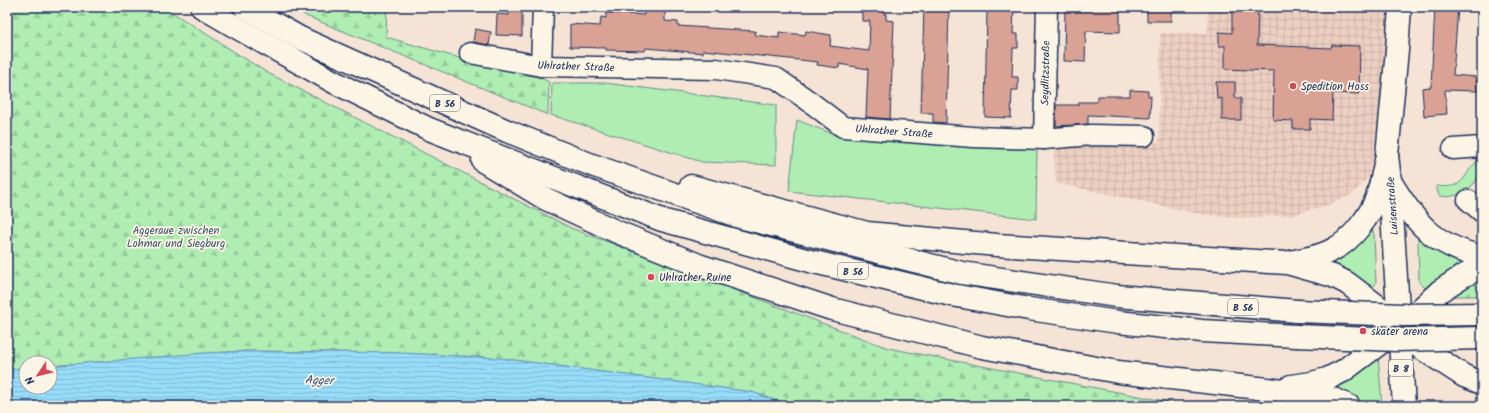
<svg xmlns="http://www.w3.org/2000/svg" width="1489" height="413" viewBox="0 0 1489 413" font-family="Kalam,sans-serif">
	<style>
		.industrial { fill: url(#industrial-grid) }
		.green { fill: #afedb3; stroke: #658e88 }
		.forest { fill: url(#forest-firs); stroke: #658e88 }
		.water { fill: url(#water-rules); stroke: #6597bb }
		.building { fill: #daa294; stroke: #1b2f5e }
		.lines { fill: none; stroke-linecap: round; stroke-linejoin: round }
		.minor-casing { stroke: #1b2f5e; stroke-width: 23 }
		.major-casing { stroke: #1b2f5e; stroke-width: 25 }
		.highway-casing { stroke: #1b2f5e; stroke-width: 25 }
		.minor { stroke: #fcf5e5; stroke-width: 20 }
		.major { stroke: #fcf5e5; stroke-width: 22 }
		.highway { stroke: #fcf5e5; stroke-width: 22 }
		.highway-bridge-casing { stroke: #1b2f5e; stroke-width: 25; stroke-linecap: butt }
		.highway-bridge { stroke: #fcf5e5; stroke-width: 22 }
		.poi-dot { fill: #d1495b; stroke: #fcf5e5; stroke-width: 1.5 }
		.labels { text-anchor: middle; stroke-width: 3.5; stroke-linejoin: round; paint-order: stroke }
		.shield { fill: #fcf5e5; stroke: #5e6a86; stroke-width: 1 }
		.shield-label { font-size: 10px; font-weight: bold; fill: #1b2f5e }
		.street-label { font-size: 11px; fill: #1b2f5e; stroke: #fcf5e5 }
		.poi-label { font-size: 11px; fill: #1b2f5e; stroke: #fcf5e5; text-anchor: start }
		.park-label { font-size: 11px; fill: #39556f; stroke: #fcf5e5 }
		.water-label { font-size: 12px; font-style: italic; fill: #34527d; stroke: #fcf5e5 }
	</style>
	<defs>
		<pattern id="industrial-grid" width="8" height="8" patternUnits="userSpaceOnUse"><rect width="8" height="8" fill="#edd0c2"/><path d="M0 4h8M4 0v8" fill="none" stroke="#cbb3a9"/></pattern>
		<pattern id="forest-firs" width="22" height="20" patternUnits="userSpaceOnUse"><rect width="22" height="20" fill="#afedb3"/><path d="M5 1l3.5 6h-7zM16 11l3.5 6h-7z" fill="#96cc9c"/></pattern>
		<pattern id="water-rules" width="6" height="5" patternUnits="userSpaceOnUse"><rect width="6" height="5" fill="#97dcf9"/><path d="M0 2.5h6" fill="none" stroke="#82bdd8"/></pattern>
	</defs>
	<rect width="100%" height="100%" fill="#f5e4d5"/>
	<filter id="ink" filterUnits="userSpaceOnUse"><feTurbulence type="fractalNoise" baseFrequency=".025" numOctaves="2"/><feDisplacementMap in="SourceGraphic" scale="8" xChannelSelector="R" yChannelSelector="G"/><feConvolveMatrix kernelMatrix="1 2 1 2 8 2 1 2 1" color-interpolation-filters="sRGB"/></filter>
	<g filter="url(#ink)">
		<path class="industrial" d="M1208,7H1388L1385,75L1378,127L1369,176L1353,194L1328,205L1291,215L1239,218L1205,215L1056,183L1053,145L1091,142H1159L1160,33H1207Z"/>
		<g class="green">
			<path d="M552,83H605L776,105V165L702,162L551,115Z"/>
			<path d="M797,120L838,136L1037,148L1036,219L789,191Z"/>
			<path d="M1482,158V173L1471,187L1457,195L1448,197L1439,196L1436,186C1471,190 1460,171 1482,158Z"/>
			<path d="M1369,226L1373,230L1374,235L1376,283L1371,290L1324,263Z"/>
			<path d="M1421,234L1480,262L1426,289L1419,282L1418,240Z"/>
			<path d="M1378,354L1382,406H1364L1351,400L1328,385Z"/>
		</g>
		<g class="forest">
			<path d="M7,7H164L266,72L571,228L888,348L1185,405L1313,401L1327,406H791L752,392L499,358L400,353L250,351L206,353L50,366V363H26V368L7,370Z"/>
			<path d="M292,7H387L386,37L463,59L541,78L549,82L548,115L306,16Z"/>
			<path d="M1482,274V296H1444Z"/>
		</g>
		<path class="water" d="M250,351L400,353L499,358L752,392L791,406H7V370L26,368V387H50V366L206,353Z"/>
		<g class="building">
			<path d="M509,7H522V36L496,35L497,14L509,15Z"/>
			<path d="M644,7H665V21L678,22V26L755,31V35L779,38V32L805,35L806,31L831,35L830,46L869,51L870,21H862V7H884V14H886V20L894,21L890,119L866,117L868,69L839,64V68L817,65L818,62L703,50V53L646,48L645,51L606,50V48L570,47V24L600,26L601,17L606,18V13L644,15Z"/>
			<path d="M924,7H949L946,123L933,122V113H921Z"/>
			<path d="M987,7H1014L1013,34H1018V48H1013L1012,77H1018V90H1012L1011,118L985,117Z"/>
			<path d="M1065,7L1120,9V32L1086,31L1085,62L1064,61Z"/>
			<rect x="1147" y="7" width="24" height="14"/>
			<path d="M1232,7H1258L1257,45L1331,48L1332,45L1360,46L1359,94L1333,93L1332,120L1310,119V129H1293V121L1273,120L1274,71L1225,69V46H1219V32L1232,33Z"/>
			<path d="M1435,7H1458L1453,75L1476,77L1477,91L1445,90L1447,114L1424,116L1422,88L1431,87Z"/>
			<path d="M475,29L491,32L489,45L473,42Z"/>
			<path d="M1216,82H1235V98H1241V120H1222V98L1217,99Z"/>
			<path d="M1130,90L1148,91V96H1151L1150,118L1088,115V124L1056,126V105H1079V102H1097V96H1130Z"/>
		</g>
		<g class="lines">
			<g class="minor-casing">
				<g id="minor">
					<path d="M470,53L541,66L716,69L776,78L809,101L843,127L973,137L1044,139L1091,135L1144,136"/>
					<path d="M541,66L543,7"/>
					<path d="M1044,139L1047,7"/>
					<path d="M1453,149L1482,147"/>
					<path d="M1468,200L1482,212"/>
				</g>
			</g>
			<g class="major-casing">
				<path id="major" d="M1400,7L1397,50L1387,155L1390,181L1404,406"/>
			</g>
			<g class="highway-casing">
				<g id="highway">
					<path d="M202,7L236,27L334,82L429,129L662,220L810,261L952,295L1029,309L1118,322L1202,331L1296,336"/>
					<path d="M245,7L300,38L507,131L592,165L740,217L962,273L1117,296L1297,311"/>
					<path d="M483,161L546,199L615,231L701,266L832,309L982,347L1118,372L1311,394L1336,400L1349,406"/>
					<path d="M1390,181C1415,223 1433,245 1482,257"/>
					<path d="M691,186L867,233L997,245L1287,263L1333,276L1347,283L1380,308L1399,329L1418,346L1464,376L1482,383"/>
					<path d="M1290,262C1304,259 1321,257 1334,249C1352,240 1370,216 1377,197C1381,184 1384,169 1387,155"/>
					<path d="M1291,386L1312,383L1327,379L1343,371L1399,329L1440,291L1463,276L1482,267"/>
				</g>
			</g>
			<use href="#minor" class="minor"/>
			<use href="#major" class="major"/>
			<use href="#highway" class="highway"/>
			<g class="highway-bridge-casing">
				<g id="highway-bridge">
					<path d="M1297,311L1403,315L1482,314"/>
					<path d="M1296,336L1397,340L1482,338"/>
				</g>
			</g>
			<use href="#highway-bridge" class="highway-bridge"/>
		</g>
	</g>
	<g class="poi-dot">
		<circle cx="1293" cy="86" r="4"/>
		<circle cx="651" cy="277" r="4"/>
		<circle cx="1363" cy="331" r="4"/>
	</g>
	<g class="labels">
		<g class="shield">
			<rect x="430" y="95" width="30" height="16" rx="3"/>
			<rect x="838" y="263" width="30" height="16" rx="3"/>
			<rect x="1228" y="299" width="30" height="16" rx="3"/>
			<rect x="1389" y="360" width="24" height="16" rx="3"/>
		</g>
		<g class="shield-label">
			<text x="445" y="107">B 56</text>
			<text x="853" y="275">B 56</text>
			<text x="1243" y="311">B 56</text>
			<text x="1401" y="372">B 8</text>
		</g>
		<g class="street-label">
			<text transform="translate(576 66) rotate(2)" y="4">Uhlrather Straße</text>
			<text transform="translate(1045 73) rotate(-89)" y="4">Seydlitzstraße</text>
			<text transform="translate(894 131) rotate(4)" y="4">Uhlrather Straße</text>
			<text transform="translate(1392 206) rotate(-94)" y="4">Luisenstraße</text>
		</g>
		<g class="poi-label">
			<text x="1301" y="90">Spedition Hoss</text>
			<text x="659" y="281">Uhlrather Ruine</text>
			<text x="1371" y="335">skater arena</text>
		</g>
		<g class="park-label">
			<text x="176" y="234">Aggeraue zwischen<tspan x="176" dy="13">Lohmar und Siegburg</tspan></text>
		</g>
		<g class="water-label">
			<text transform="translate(319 380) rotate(2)" y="4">Agger</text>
		</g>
	</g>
	<rect width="1489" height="413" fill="none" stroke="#fcf5e5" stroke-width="24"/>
	<rect x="12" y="12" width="1465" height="389" fill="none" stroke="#1b2f5e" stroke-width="1.5" filter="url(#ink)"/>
	<g transform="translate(38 375) rotate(235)"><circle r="19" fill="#fcf5e5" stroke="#a2a6af"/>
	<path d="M0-3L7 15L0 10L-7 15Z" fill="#d1495b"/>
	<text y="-6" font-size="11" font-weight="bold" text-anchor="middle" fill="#1b2f5e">N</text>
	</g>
</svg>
